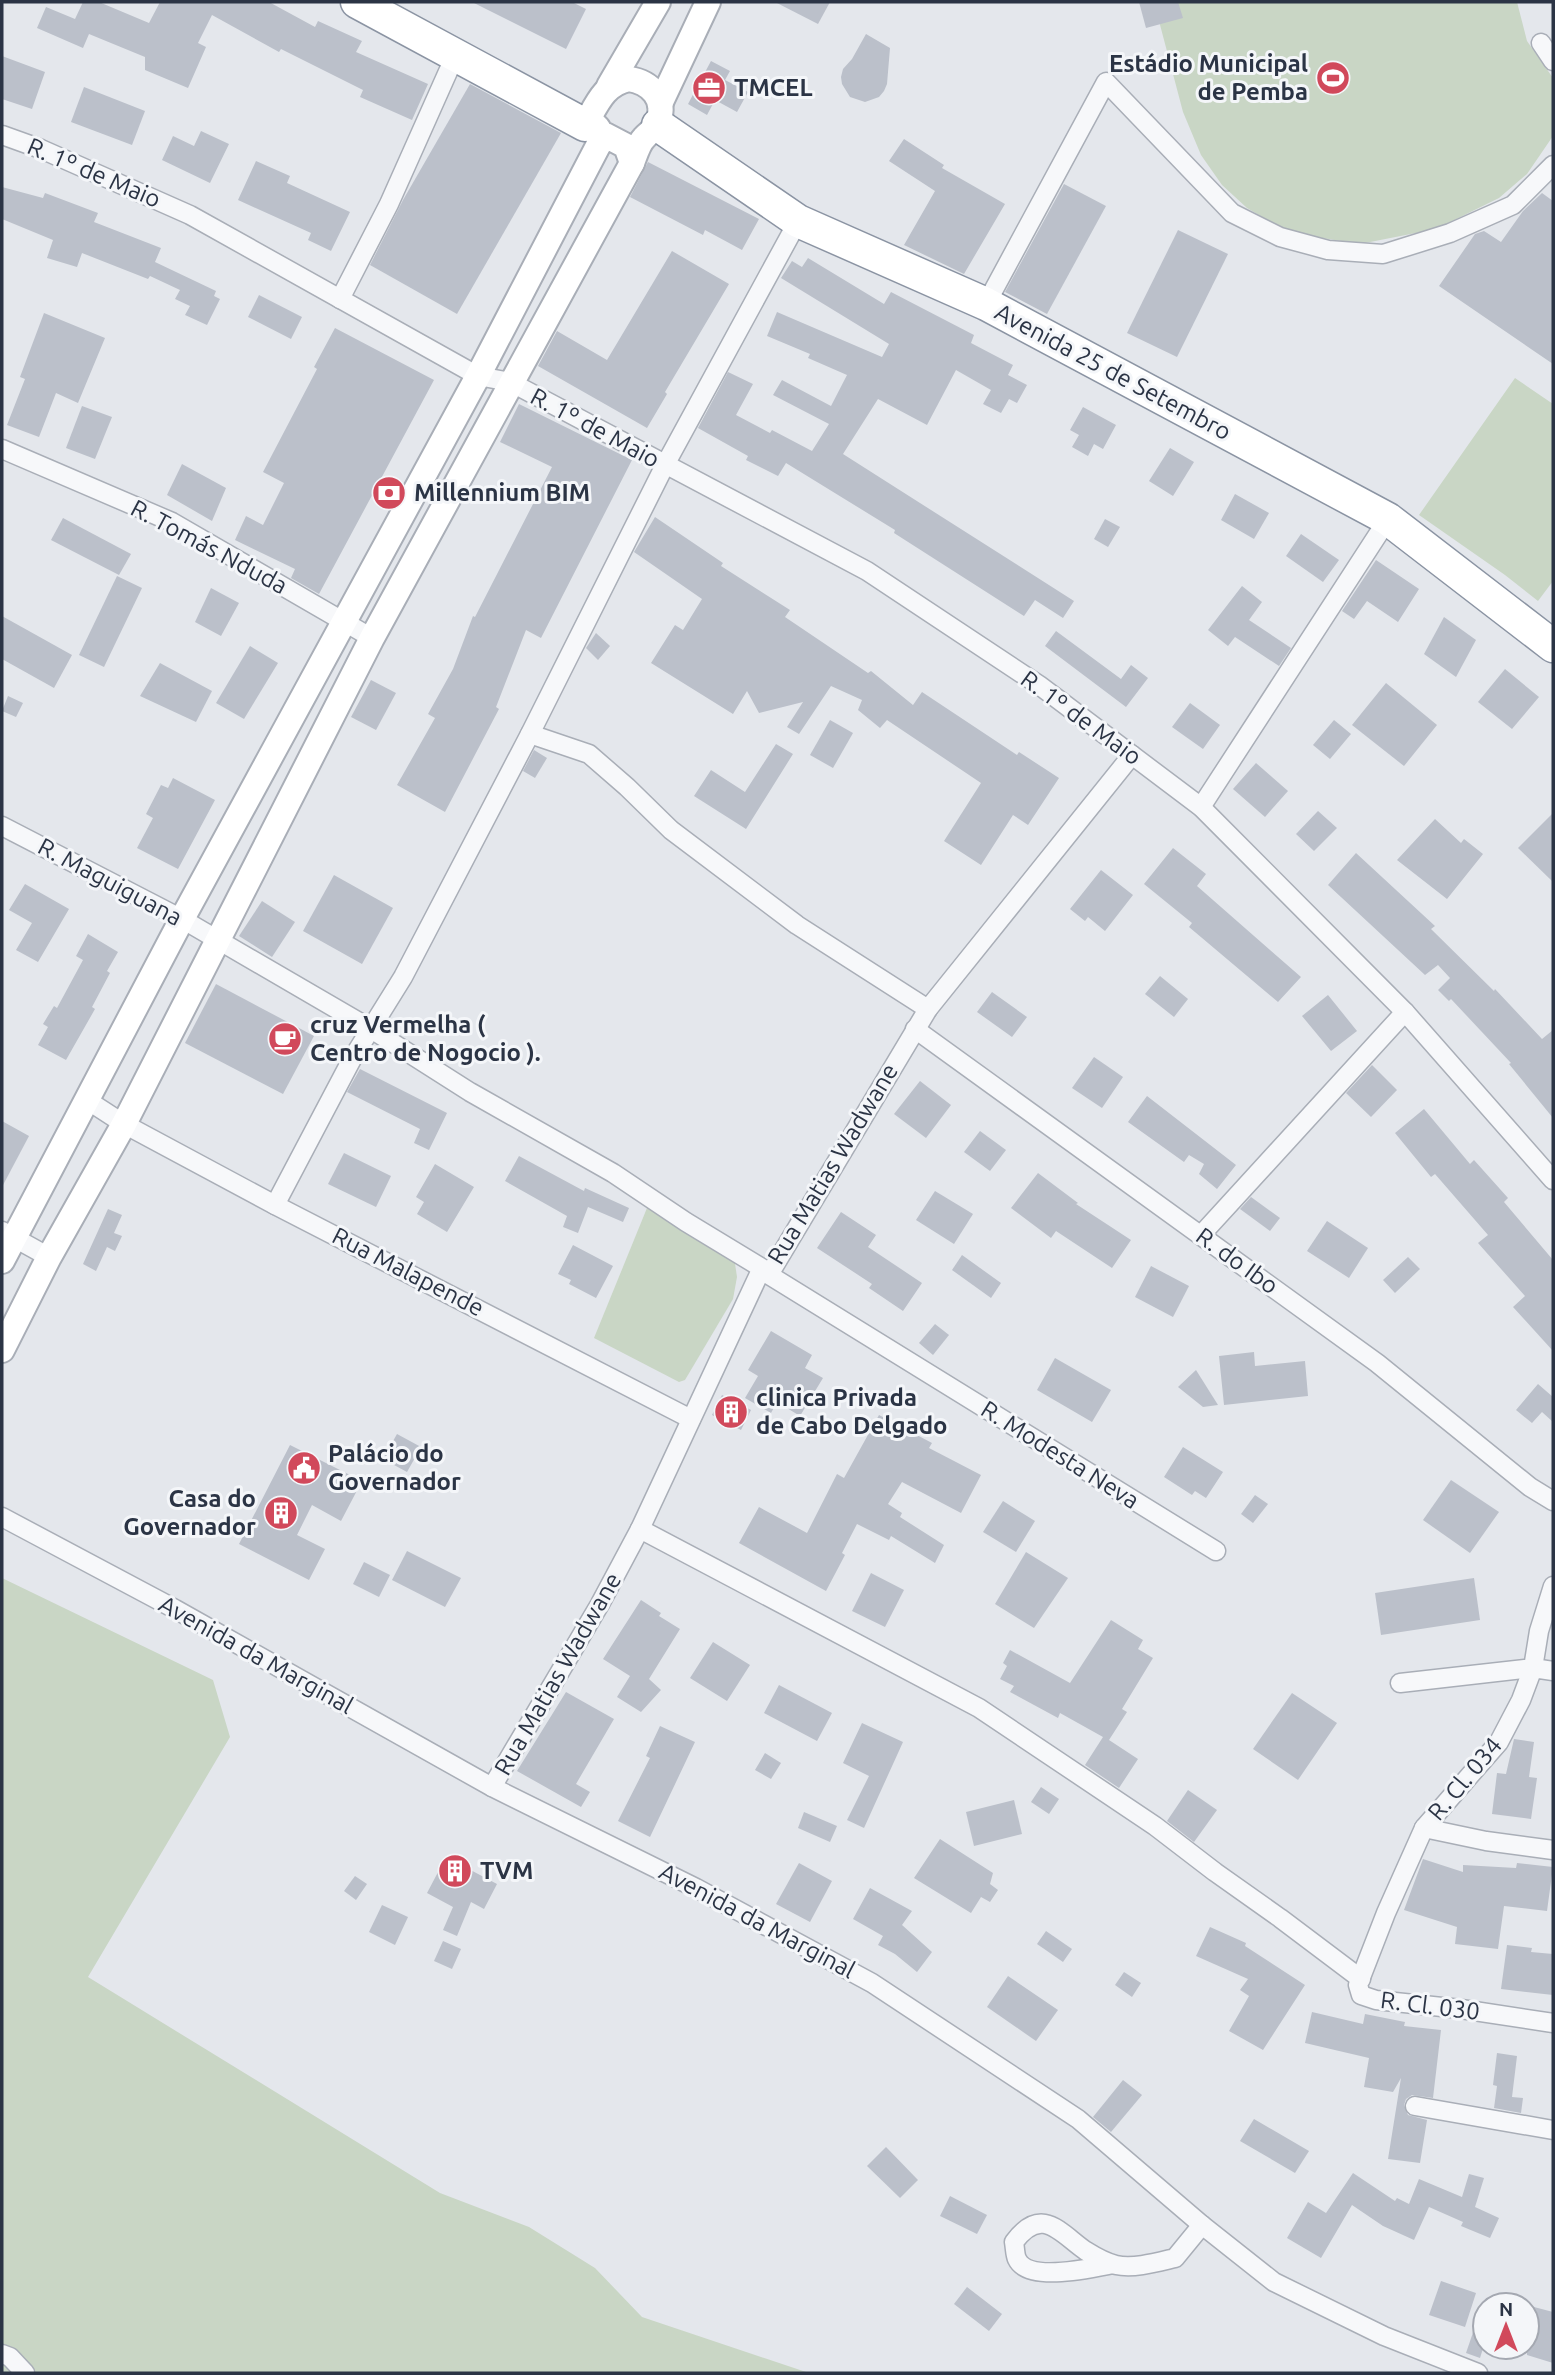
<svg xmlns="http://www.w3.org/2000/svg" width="1555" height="2375" viewBox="0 0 1555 2375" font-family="Ubuntu,sans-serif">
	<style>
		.green { fill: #c9d6c5 }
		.building { fill: #bbc0ca }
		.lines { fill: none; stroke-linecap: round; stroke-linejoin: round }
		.street-casing { stroke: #a9aeb7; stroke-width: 21 }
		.secondary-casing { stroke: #a9aeb7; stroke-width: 28 }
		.highway-casing { stroke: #8b94a3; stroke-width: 35 }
		.street { stroke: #f7f8fa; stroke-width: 18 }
		.secondary { stroke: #fff; stroke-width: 24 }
		.highway { stroke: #fff; stroke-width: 32 }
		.labels { text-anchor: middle; stroke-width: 6; stroke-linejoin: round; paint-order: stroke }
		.poi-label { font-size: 24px; font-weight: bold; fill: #2b3445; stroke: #f4f6f9; text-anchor: start }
		.street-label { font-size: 24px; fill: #2b3445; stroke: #f4f6f9 }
	</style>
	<rect width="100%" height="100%" fill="#e4e7ec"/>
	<g class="green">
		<path d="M1154,2H1517L1527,41L1553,78V136L1527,174L1499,198L1436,229L1360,244L1316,237L1281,228L1247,208L1222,185L1201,155L1183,112Z"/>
		<path d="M1515,378L1553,404V581L1538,601L1505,575L1419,515Z"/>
		<path d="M647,1208L734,1257L737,1277L733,1299L685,1380L679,1382L594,1338Z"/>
		<path d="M2,1578L213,1680L230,1737L88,1977L440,2193L529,2227L595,2268L642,2317L809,2373H2Z"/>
	</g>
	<g class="building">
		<path d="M83,2H99L149,23L160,2H269L315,27L318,21L362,41L356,52L428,84L412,120L360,97L363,90L281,49L279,52L212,15L198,43L206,47L188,88L145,70V57L89,34L83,48L37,28L46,7L75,19Z"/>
		<path d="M472,2H572L586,9L566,49Z"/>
		<path d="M775,2H830L818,24Z"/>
		<path d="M1139,2H1178L1183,18L1146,28Z"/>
		<path d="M866,34L890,48L887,84L884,91L879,97L865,102L850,97L842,84L841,77L843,69L852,59Z"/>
		<path d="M2,56L45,72L32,109L2,99Z"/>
		<path d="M711,61L730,71L725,80L748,92L737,112L715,100L707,115L688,104Z"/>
		<path d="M470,84L561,133L457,314L370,265L403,200Z"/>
		<path d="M84,87L145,111L132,145L71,122Z"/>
		<path d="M201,131L229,144L210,183L162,160L173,136L194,146Z"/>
		<path d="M904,139L944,165L942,168L1005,204L964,274L904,245L935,191L889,161Z"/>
		<path d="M256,161L290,176L287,183L350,212L331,251L308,240L311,233L238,200Z"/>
		<path d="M648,162L759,219L742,250L705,230L703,235L630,197Z"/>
		<path d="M1064,184L1106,206L1047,314L1005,292Z"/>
		<path d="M2,187L43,198L45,193L98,213L94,222L161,248L155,262L216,291L214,296L220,299L207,325L185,315L190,306L175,299L180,290L150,276L148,279L82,253L77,267L47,258L53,240L2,219Z"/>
		<path d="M1542,193L1553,201V364L1439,286L1475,234L1484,231L1501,242L1523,211Z"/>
		<path d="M1178,230L1228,254L1177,357L1127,333Z"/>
		<path d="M672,251L729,284L665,392L667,394L647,428L538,366L557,331L607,360Z"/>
		<path d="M808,258L884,304L891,292L974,335L971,343L1013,365L1008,375L1027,385L1017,403L1009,399L1001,413L983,404L991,390L956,370L927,425L878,399L843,454L1074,601L1063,618L1035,600L1024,616L894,533L895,530L786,463L778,476L746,460L748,456L698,428L728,372L753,384L736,415L770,433L772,430L812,451L829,424L773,395L782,380L831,406L847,375L808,358L810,354L767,336L777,312L882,357L889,344L781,278L792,261L802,267Z"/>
		<path d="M259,295L302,317L291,339L248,317Z"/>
		<path d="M44,313L105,338L78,403L56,393L39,437L7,425L25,379L20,377Z"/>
		<path d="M335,328L434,380L319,594L291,578L295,569L235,540L246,516L263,525L284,483L263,472L317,369L314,367Z"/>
		<path d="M519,404L632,460L541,638L526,630L496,707L499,709L445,812L397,785L435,718L428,714L453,669L473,616L475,617L552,467L500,442Z"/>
		<path d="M82,406L112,417L95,459L66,448Z"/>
		<path d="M1083,407L1116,425L1103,449L1094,444L1088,456L1072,447L1079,435L1070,430Z"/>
		<path d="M1170,448L1194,462L1173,496L1149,481Z"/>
		<path d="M182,464L226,488L212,521L167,495Z"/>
		<path d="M1235,494L1269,513L1254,539L1221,520Z"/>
		<path d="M655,517L723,563L721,566L790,610L785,617L868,673L871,671L913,705L922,692L1017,755L1019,752L1059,778L1028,825L1013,815L981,865L944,841L981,783L887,720L880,728L858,710L862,700L831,686L799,734L787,727L803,702L759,713L747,691L733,714L651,663L675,625L683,630L702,599L634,552Z"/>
		<path d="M63,518L131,554L119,575L51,540Z"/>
		<path d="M1105,519L1120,527L1108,547L1094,539Z"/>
		<path d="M1301,534L1339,560L1323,582L1286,556Z"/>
		<path d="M1376,560L1419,589L1398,622L1367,601L1354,619L1342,611Z"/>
		<path d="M117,576L142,588L104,667L79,655Z"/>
		<path d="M1242,586L1262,602L1249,620L1291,648L1279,666L1235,637L1228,646L1208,630Z"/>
		<path d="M211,588L239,603L221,636L195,622Z"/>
		<path d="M2,616L72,655L54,688L2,659Z"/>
		<path d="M1444,617L1476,640L1456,677L1424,654Z"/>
		<path d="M1056,631L1121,679L1131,665L1148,678L1126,707L1045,646Z"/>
		<path d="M596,633L610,646L598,660L586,648Z"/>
		<path d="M250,646L278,663L244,719L216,703Z"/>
		<path d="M160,663L212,691L196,722L140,696Z"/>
		<path d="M1505,669L1539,697L1512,729L1478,702Z"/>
		<path d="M371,680L396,693L376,730L351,717Z"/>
		<path d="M1386,683L1437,725L1404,766L1352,725Z"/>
		<path d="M8,696L23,703L16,717L2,711Z"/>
		<path d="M1190,703L1220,725L1203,749L1172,727Z"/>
		<path d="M830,720L853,733L833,768L810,755Z"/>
		<path d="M1334,720L1351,734L1330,759L1313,745Z"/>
		<path d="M776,744L793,754L746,829L694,796L711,770L745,792Z"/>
		<path d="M534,750L547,758L535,778L523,771Z"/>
		<path d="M1256,763L1288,791L1265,817L1233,789Z"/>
		<path d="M173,778L215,800L178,869L137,848L153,818L146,814L161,785L168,788Z"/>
		<path d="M1318,811L1337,828L1314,851L1296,834Z"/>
		<path d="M1553,813V882L1518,848Z"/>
		<path d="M1435,819L1461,843L1464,839L1483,854L1447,899L1397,860Z"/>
		<path d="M1173,848L1206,874L1197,886L1301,977L1278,1002L1189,927L1192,923L1144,884Z"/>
		<path d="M1356,853L1435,926L1431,929L1494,991L1495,989L1542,1039L1553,1030V1118L1509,1064L1511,1063L1451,999L1449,1001L1438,990L1450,978L1438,965L1425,975L1328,885Z"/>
		<path d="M1101,870L1133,895L1105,931L1088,917L1085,921L1070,909Z"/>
		<path d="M334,875L393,908L362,964L303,931Z"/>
		<path d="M25,884L69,909L38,962L16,950L32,923L9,910Z"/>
		<path d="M262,901L295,922L272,957L239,936Z"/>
		<path d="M88,934L118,952L107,971L110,973L92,1007L95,1009L66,1060L38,1045L48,1027L43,1024L54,1006L57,1008L83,960L76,956Z"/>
		<path d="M1160,976L1188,999L1174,1017L1145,994Z"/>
		<path d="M216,984L314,1036L283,1094L185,1043Z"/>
		<path d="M992,992L1027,1017L1012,1037L977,1012Z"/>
		<path d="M1328,995L1357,1031L1331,1051L1302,1016Z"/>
		<path d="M1094,1057L1123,1077L1102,1108L1072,1088Z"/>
		<path d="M1372,1065L1397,1090L1371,1117L1346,1093Z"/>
		<path d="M360,1069L447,1113L429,1150L414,1143L420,1129L347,1092Z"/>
		<path d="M920,1081L951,1105L926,1138L894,1114Z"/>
		<path d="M1147,1096L1236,1165L1217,1189L1199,1174L1204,1164L1189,1155L1184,1162L1128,1122Z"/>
		<path d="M1424,1109L1470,1164L1474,1160L1508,1198L1504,1202L1553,1260V1351L1513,1307L1525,1296L1478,1243L1488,1235L1435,1174L1431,1177L1395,1133Z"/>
		<path d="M2,1121L29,1136L2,1187Z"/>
		<path d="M980,1131L1006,1150L990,1171L964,1152Z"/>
		<path d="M344,1153L391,1176L376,1207L328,1184Z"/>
		<path d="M519,1156L584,1191L585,1188L629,1208L623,1222L588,1207L578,1233L563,1227L567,1216L505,1181Z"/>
		<path d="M435,1164L474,1187L447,1232L417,1214L424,1202L416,1197Z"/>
		<path d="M1038,1173L1078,1203L1076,1204L1131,1240L1112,1268L1056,1231L1051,1238L1011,1208Z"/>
		<path d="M935,1191L973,1214L954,1244L916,1220Z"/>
		<path d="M1251,1197L1280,1218L1270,1231L1240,1209Z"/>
		<path d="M108,1209L122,1215L114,1233L122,1236L115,1251L107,1247L96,1271L83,1264Z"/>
		<path d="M841,1212L876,1235L868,1247L922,1283L903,1311L869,1288L872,1284L817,1248Z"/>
		<path d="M1327,1221L1368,1248L1349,1278L1307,1251Z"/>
		<path d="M573,1245L613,1266L596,1298L569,1284L571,1280L558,1274Z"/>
		<path d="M962,1255L1001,1283L991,1298L952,1270Z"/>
		<path d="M1408,1257L1420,1269L1395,1293L1383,1280Z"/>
		<path d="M1151,1266L1189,1286L1173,1317L1135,1297Z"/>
		<path d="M935,1324L949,1335L933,1355L919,1343Z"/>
		<path d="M771,1331L812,1355L805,1368L823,1378L800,1416L777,1402L771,1413L745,1398L758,1376L748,1370Z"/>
		<path d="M1254,1352L1255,1366L1305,1361L1308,1396L1224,1405L1219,1356Z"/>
		<path d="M1055,1358L1111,1390L1092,1422L1037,1390Z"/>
		<path d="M1196,1370L1218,1405L1203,1407L1178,1387Z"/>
		<path d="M1538,1384L1553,1397V1422L1542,1412L1532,1423L1516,1410Z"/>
		<path d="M722,1395L751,1410L741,1430L712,1415Z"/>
		<path d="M879,1415L932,1443L929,1448L981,1475L961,1513L902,1482L888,1504L902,1513L900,1517L944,1545L935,1563L891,1536L889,1540L857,1524L842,1553L845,1555L826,1591L739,1543L759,1507L807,1533L837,1474L844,1478Z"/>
		<path d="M397,1434L421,1447L407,1472L383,1459Z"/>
		<path d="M290,1445L362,1481L341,1521L312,1505L297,1535L325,1549L309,1580L239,1544Z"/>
		<path d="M1183,1447L1223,1472L1206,1498L1195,1491L1192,1495L1164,1477Z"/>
		<path d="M1451,1480L1499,1512L1470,1553L1423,1520Z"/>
		<path d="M1255,1495L1268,1504L1253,1523L1241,1514Z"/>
		<path d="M1003,1501L1035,1521L1016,1552L983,1532Z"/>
		<path d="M407,1551L461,1578L445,1607L392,1580Z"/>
		<path d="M1026,1552L1068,1578L1034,1628L995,1604Z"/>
		<path d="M364,1562L390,1575L379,1597L353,1584Z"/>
		<path d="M871,1573L904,1590L885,1627L852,1611Z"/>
		<path d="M1474,1578L1480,1620L1381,1635L1375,1593Z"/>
		<path d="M641,1600L661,1613L659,1616L680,1629L649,1679L661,1690L641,1712L617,1697L630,1676L603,1659Z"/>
		<path d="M1111,1620L1143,1640L1138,1649L1153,1658L1122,1709L1127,1712L1109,1740L1138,1759L1119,1788L1085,1765L1103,1737L1060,1713L1058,1718L1010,1692L1014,1686L1000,1679L1007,1666L1003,1663L1010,1650L1070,1683Z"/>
		<path d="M713,1642L750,1665L727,1701L690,1678Z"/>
		<path d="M779,1685L832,1713L817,1741L764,1713Z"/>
		<path d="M566,1692L614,1719L576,1784L590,1792L581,1807L517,1771Z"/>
		<path d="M1292,1693L1337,1723L1298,1780L1253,1749Z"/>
		<path d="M862,1723L903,1742L864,1828L847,1820L869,1776L843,1763Z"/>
		<path d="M660,1726L695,1742L650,1837L618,1821L650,1758L646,1756Z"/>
		<path d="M1514,1739L1534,1742L1529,1777L1537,1778L1531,1819L1492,1814L1497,1773L1506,1774Z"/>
		<path d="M765,1753L781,1763L771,1779L755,1770Z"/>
		<path d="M1041,1787L1059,1799L1049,1814L1031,1802Z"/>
		<path d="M1188,1790L1217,1810L1194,1842L1167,1821Z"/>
		<path d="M1014,1800L1022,1834L974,1846L966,1812Z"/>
		<path d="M804,1812L837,1826L830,1842L798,1828Z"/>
		<path d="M940,1839L993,1873L990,1884L998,1890L990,1902L981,1897L971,1913L914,1878Z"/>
		<path d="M446,1857L497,1884L484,1909L471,1902L457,1936L443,1930L453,1907L427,1893Z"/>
		<path d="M1423,1859L1463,1872V1865L1516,1868L1517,1863L1553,1867L1547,1911L1504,1906L1498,1949L1455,1944L1457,1927L1404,1910Z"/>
		<path d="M799,1863L832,1881L810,1922L776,1904Z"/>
		<path d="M355,1876L367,1884L356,1900L344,1891Z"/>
		<path d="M870,1888L912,1911L902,1925L932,1952L917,1972L895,1954L878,1945L883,1936L853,1919Z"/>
		<path d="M382,1905L408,1917L395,1945L369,1932Z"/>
		<path d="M1210,1927L1246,1943L1245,1946L1305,1985L1263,2050L1229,2031L1249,1996L1240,1990L1248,1979L1196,1956Z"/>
		<path d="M1046,1931L1072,1949L1063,1962L1037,1944Z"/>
		<path d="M443,1941L461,1949L452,1969L434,1961Z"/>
		<path d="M1507,1945L1532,1948L1531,1952L1553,1954V1995L1501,1989Z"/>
		<path d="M1124,1972L1141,1983L1132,1997L1115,1985Z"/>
		<path d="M1008,1976L1058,2010L1036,2041L987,2007Z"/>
		<path d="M1312,2012L1363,2024L1365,2014L1405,2022L1404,2026L1441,2030L1433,2098L1412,2095L1406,2099L1404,2105L1408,2115L1427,2120L1420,2163L1388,2159L1401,2078L1393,2092L1364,2087L1369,2058L1305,2043Z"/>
		<path d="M1497,2053L1517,2056L1512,2097L1523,2098L1521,2113L1494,2108L1497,2086L1493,2085Z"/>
		<path d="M1123,2080L1142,2095L1111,2132L1093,2117Z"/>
		<path d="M1254,2119L1309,2151L1295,2173L1240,2141Z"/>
		<path d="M886,2147L918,2180L900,2198L867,2166Z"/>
		<path d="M1353,2173L1395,2201L1397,2198L1409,2204L1419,2179L1462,2197L1469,2174L1484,2178L1475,2207L1499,2218L1490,2238L1461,2226L1463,2222L1429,2207L1414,2240L1383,2226L1352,2205L1321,2258L1287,2238L1308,2202L1326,2213Z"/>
		<path d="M950,2196L987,2215L977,2234L940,2216Z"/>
		<path d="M1441,2281L1476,2293L1465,2327L1429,2315Z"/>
		<path d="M967,2287L1002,2314L989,2331L954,2304Z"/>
		<path d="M1534,2307L1553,2312V2363L1527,2355V2329Z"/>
		<path d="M1481,2309L1485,2311V2342L1480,2358L1466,2353Z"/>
	</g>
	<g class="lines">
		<g class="street-casing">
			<g id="street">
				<path d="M1541,43L1553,61"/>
				<path d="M2,135L41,149L190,215L478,376L510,382L867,571L1039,685L1201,807L1405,1012L1553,1180"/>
				<path d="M340,299L389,204L455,56"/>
				<path d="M986,304L1106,82L1232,213L1280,237L1328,250L1383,254L1450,233L1513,205L1553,165"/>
				<path d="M2,449L172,522L372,638"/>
				<path d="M530,734L589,754L627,787L671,830L797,925L928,1009"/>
				<path d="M1201,807L1388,519"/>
				<path d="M2,826L182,919L371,1029L470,1092L613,1173L686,1222L770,1273"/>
				<path d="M915,1029L1377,1363L1530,1487L1553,1501"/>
				<path d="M87,1100L124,1124L275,1205L691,1419"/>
				<path d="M275,1205L352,1059L403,977L530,734L665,465L798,221"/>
				<path d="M2,1231L49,1257"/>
				<path d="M1201,1235L1405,1012"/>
				<path d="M761,1270L1216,1551"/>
				<path d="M2,1517L175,1609L492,1787L696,1888L872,1983L1078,2119L1202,2225L1274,2282L1384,2336L1478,2373"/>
				<path d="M640,1529L979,1708L1155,1826L1215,1872L1280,1918L1361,1979"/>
				<path d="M1553,1671L1533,1668L1521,1700L1499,1742L1424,1828L1486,1841L1553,1850"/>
				<path d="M1400,1683L1533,1668L1539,1631L1553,1586"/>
				<path d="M492,1787L600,1604L640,1529L761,1270L770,1273L928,1009L1132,755"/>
				<path d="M1424,1828L1386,1913L1358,1985L1361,1995L1376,2000L1461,2009L1553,2023"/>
				<path d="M1415,2106L1553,2130"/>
				<path d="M1113,2264C1092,2268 1028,2283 1017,2259C1015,2255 1015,2247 1014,2242C1042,2204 1061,2234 1086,2251C1094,2256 1107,2263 1116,2265C1134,2269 1158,2262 1175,2258L1202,2225"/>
				<path d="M2,2354L10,2357L25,2373"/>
			</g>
		</g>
		<g class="secondary-casing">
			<g id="secondary">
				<path d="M629,79C650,82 667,99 658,122C655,130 649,132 644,138C638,144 635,156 632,163L626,146L605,135L599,144L598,128L594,124L585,125C597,104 604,84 629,79Z"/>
				<path d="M609,86L658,2"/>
				<path d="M660,104L708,2"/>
				<path d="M2,1261L182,919L478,376L599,144"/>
				<path d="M2,1350L49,1257L124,1124L372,638L632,163"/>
			</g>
		</g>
		<g class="highway-casing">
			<g id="highway">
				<path d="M357,2L585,125"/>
				<path d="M658,125L798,221L986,304L1388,519L1553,646"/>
			</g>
		</g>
		<use href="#street" class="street"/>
		<use href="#secondary" class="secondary"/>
		<use href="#highway" class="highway"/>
	</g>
	<defs>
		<g id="stadium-disc" transform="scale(1.75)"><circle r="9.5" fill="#d1495b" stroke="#f4f6f9"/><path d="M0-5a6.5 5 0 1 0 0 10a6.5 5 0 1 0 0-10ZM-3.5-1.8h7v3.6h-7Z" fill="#fff"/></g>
		<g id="office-disc" transform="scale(1.75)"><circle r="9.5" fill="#d1495b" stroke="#f4f6f9"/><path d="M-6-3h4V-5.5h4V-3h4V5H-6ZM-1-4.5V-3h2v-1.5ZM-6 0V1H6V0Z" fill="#fff"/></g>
		<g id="bank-disc" transform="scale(1.75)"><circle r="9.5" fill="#d1495b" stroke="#f4f6f9"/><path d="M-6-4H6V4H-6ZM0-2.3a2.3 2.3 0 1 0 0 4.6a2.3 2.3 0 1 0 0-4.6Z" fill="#fff"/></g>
		<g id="cafe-disc" transform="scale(1.75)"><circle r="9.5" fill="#d1495b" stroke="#f4f6f9"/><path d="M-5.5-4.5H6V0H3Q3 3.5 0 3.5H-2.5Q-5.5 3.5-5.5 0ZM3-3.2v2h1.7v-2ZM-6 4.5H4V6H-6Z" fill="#fff"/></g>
		<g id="building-disc" transform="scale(1.75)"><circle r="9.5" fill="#d1495b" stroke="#f4f6f9"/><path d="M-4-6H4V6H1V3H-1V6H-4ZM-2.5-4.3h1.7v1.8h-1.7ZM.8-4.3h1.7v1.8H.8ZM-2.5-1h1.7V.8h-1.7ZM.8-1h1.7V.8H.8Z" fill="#fff"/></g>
		<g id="civic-disc" transform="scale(1.75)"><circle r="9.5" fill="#d1495b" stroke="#f4f6f9"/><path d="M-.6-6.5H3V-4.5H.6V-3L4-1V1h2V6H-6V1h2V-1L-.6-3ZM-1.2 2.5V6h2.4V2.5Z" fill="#fff"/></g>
	</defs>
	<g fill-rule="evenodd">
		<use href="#stadium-disc" x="1333" y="78"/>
		<use href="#office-disc" x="709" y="88"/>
		<use href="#bank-disc" x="389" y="493"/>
		<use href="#cafe-disc" x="285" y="1039"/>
		<use href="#building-disc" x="731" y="1412"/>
		<use href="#civic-disc" x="304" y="1468"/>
		<use href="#building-disc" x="281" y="1513"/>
		<use href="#building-disc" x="455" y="1871"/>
	</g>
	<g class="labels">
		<g class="poi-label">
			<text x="1308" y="72" text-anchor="end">Estádio Municipal<tspan x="1308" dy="28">de Pemba</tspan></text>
			<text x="734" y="96">TMCEL</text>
			<text x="414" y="501">Millennium BIM</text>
			<text x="310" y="1033">cruz Vermelha (<tspan x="310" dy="28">Centro de Nogocio ).</tspan></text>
			<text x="756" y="1406">clinica Privada<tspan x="756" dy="28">de Cabo Delgado</tspan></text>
			<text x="328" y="1462">Palácio do<tspan x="328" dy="28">Governador</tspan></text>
			<text x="256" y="1507" text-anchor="end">Casa do<tspan x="256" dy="28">Governador</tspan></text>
			<text x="480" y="1879">TVM</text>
		</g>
		<g class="street-label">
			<text transform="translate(94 173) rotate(23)" y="8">R. 1º de Maio</text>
			<text transform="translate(1113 372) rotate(28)" y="8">Avenida 25 de Setembro</text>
			<text transform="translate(595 428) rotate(28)" y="8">R. 1º de Maio</text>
			<text transform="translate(209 547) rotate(28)" y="8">R. Tomás Nduda</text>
			<text transform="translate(1081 718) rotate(36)" y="8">R. 1º de Maio</text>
			<text transform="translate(110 882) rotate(28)" y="8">R. Maguiguana</text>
			<text transform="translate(833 1164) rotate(-59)" y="8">Rua Matias Wadwane</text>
			<text transform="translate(1237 1261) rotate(36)" y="8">R. do Ibo</text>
			<text transform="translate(408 1272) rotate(27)" y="8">Rua Malapende</text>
			<text transform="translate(1060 1455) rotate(32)" y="8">R. Modesta Neva</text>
			<text transform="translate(256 1655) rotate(29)" y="8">Avenida da Marginal</text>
			<text transform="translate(558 1674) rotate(-60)" y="8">Rua Matias Wadwane</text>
			<text transform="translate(1465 1779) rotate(-50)" y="8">R. Cl. 034</text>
			<text transform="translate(757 1921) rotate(28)" y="8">Avenida da Marginal</text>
			<text transform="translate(1430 2006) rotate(7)" y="8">R. Cl. 030</text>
		</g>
	</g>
	<rect width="1555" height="2375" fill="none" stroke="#2b3445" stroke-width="7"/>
	<g transform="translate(1506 2326)"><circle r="33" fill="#f4f6f9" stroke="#a4a8b1" stroke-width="2"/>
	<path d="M0-5L12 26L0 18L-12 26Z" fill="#d1495b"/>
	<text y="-10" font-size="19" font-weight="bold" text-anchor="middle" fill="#2b3445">N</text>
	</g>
</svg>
